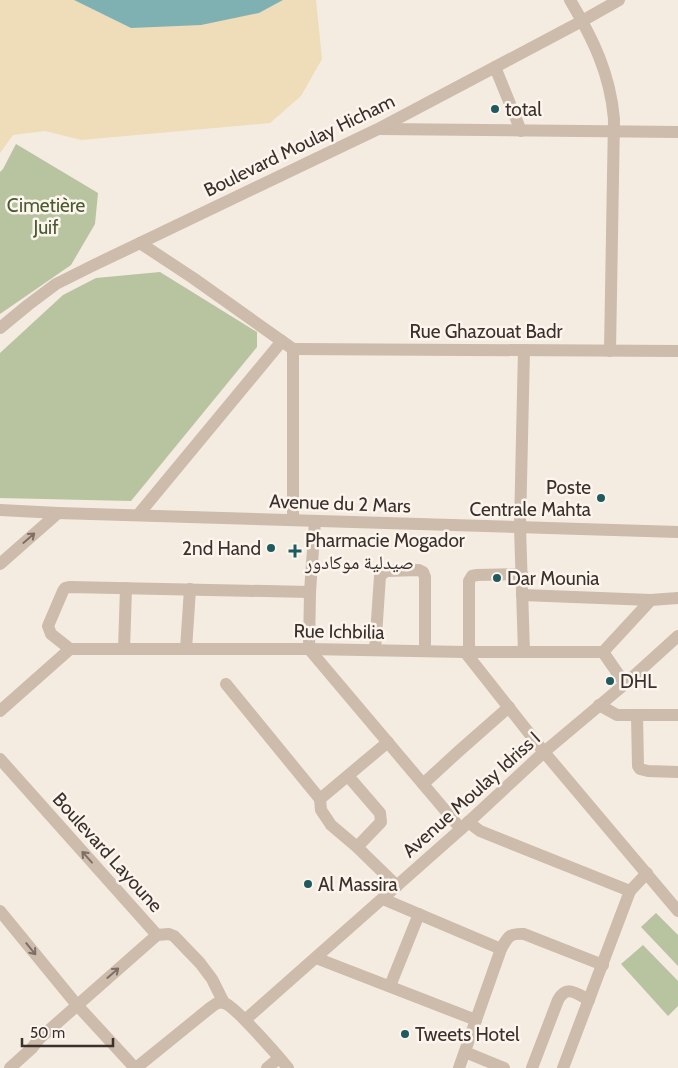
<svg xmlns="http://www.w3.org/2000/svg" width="678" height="1068" viewBox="0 0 678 1068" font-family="Cabin,'Noto Naskh Arabic',sans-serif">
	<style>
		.green { fill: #b8c4a0 }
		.sand { fill: #efdcb8 }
		.water { fill: #7fb0b2 }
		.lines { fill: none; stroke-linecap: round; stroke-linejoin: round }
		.minor { stroke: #cdbbac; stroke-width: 12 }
		.oneway { stroke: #7d6f65 }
		.poi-dot { fill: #1f5a5e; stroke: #fbf5ee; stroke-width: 2 }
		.labels { text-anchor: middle; stroke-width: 5; stroke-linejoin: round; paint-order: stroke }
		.poi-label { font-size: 19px; fill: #3b302b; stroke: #fbf5ee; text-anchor: start }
		.street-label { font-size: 19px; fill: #3b302b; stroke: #fbf5ee }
		.park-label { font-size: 19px; fill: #4a5a2e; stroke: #fbf5ee }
	</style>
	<rect width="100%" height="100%" fill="#f4ebe1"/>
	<g class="green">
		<path d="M16,144L98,193L95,224L71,265L0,314V172L3,169Z"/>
		<path d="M160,272L257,332V347L131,501L0,498V353L63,295L96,278Z"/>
		<path d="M656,913L678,935V966L641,927Z"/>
		<path d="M643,945L678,981V1006L668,1016L621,964Z"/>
	</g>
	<path class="sand" d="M0,0H74L131,28L259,13L283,0H316L322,59L301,96L270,123L81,140L45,131L13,135L0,153Z"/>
	<path class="water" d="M74,0H283L259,13L201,25L131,28Z"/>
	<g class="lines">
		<g class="minor">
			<path d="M570,0C593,39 610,73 614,119L610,351"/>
			<path d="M495,67L521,131"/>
			<path d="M381,129L678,132"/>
			<path d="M140,243L193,278L293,349V520"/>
			<path d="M0,328L28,305L56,284L92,266L378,129L582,21L619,0"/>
			<path d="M293,349L678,351"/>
			<path d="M524,350L520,527L524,652"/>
			<path d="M0,510L58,513L678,532"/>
			<path d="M138,515L282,341"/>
			<path d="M315,521L310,592L309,649L461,829"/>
			<path d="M0,564L58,513"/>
			<path d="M522,595L651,600"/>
			<path d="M70,649L51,634L48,626L63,591L65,588L69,587L310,592"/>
			<path d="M124,649L126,588"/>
			<path d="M186,649L190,589"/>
			<path d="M375,650L380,576L386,571L419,570L423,572L425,577V651"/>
			<path d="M465,652L544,752L678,911"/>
			<path d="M469,652V581L472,576L477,575L522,574"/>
			<path d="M603,652L625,684"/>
			<path d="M226,684L320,799L388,742"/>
			<path d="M599,705L617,715H678"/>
			<path d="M0,711L61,657L70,649H309L465,652H603L651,600L678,598"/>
			<path d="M637,715L638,766L640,769L648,771L678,772"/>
			<path d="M0,759L157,935L39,1039L32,1048L10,1068"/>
			<path d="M348,776L380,813L381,822L357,847"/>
			<path d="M423,784L459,751L509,707"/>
			<path d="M320,799L321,810L331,825L357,847L397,886"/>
			<path d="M468,822L480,831L630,891"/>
			<path d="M383,899L501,949"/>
			<path d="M0,911L77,1005L135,1068"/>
			<path d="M157,935L169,934L174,936L200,963L212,979L224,1003"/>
			<path d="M316,958L476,1020"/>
			<path d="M390,986L419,914"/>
			<path d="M245,1020L461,829L544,752L625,684L678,636"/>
			<path d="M465,1052L504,1068"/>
			<path d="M136,1068L210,1008C214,1005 218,1001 224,1003C234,1005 279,1057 288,1068"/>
			<path d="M267,1068L279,1058"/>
			<path d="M459,1068L501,949C508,937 509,933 524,934L603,965"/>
			<path d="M532,1068L558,1000C567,984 577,994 589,1000"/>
			<path d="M563,1068L630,891L647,873"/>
		</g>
	</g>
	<defs><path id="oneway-shaft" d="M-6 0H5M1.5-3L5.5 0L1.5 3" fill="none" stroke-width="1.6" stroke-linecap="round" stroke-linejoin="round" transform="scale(1.25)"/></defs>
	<g class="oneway">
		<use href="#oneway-shaft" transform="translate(29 538) rotate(-41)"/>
		<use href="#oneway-shaft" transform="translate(87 857) rotate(-132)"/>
		<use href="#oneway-shaft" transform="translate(31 949) rotate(51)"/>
		<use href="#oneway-shaft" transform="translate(113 973) rotate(-41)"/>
	</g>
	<g class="poi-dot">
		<circle cx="495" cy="109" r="5"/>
		<circle cx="601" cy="498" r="5"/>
		<circle cx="271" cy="548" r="5"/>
		<path d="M292.5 543.5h5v5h5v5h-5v5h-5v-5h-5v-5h5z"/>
		<circle cx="497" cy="578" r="5"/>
		<circle cx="610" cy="681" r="5"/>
		<circle cx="308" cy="884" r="5"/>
		<circle cx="405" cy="1034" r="5"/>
	</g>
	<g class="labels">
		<g class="poi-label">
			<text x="505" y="116">total</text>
			<text x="591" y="494" text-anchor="end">Poste<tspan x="591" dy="22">Centrale Mahta</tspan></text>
			<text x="305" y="547">Pharmacie Mogador<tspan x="305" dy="22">صيدلية موكادور</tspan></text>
			<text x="261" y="555" text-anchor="end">2nd Hand</text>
			<text x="507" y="585">Dar Mounia</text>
			<text x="620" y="688">DHL</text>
			<text x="318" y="891">Al Massira</text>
			<text x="415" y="1041">Tweets Hotel</text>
		</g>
		<g class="street-label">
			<text transform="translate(299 145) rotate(-26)" y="7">Boulevard Moulay Hicham</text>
			<text x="486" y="338">Rue Ghazouat Badr</text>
			<text transform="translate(340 503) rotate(2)" y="7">Avenue du 2 Mars</text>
			<text transform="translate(339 631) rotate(1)" y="7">Rue Ichbilia</text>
			<text transform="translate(471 794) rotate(-42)" y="7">Avenue Moulay Idriss I</text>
			<text transform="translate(108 852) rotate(48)" y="7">Boulevard Layoune</text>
		</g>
		<g class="park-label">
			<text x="46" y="212">Cimetière<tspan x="46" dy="22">Juif</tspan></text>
		</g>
	</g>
	<path d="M22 1038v8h91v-8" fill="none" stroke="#3b302b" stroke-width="2.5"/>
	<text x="30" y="1038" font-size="15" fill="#3b302b" stroke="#fbf5ee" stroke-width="4" paint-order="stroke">50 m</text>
</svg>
